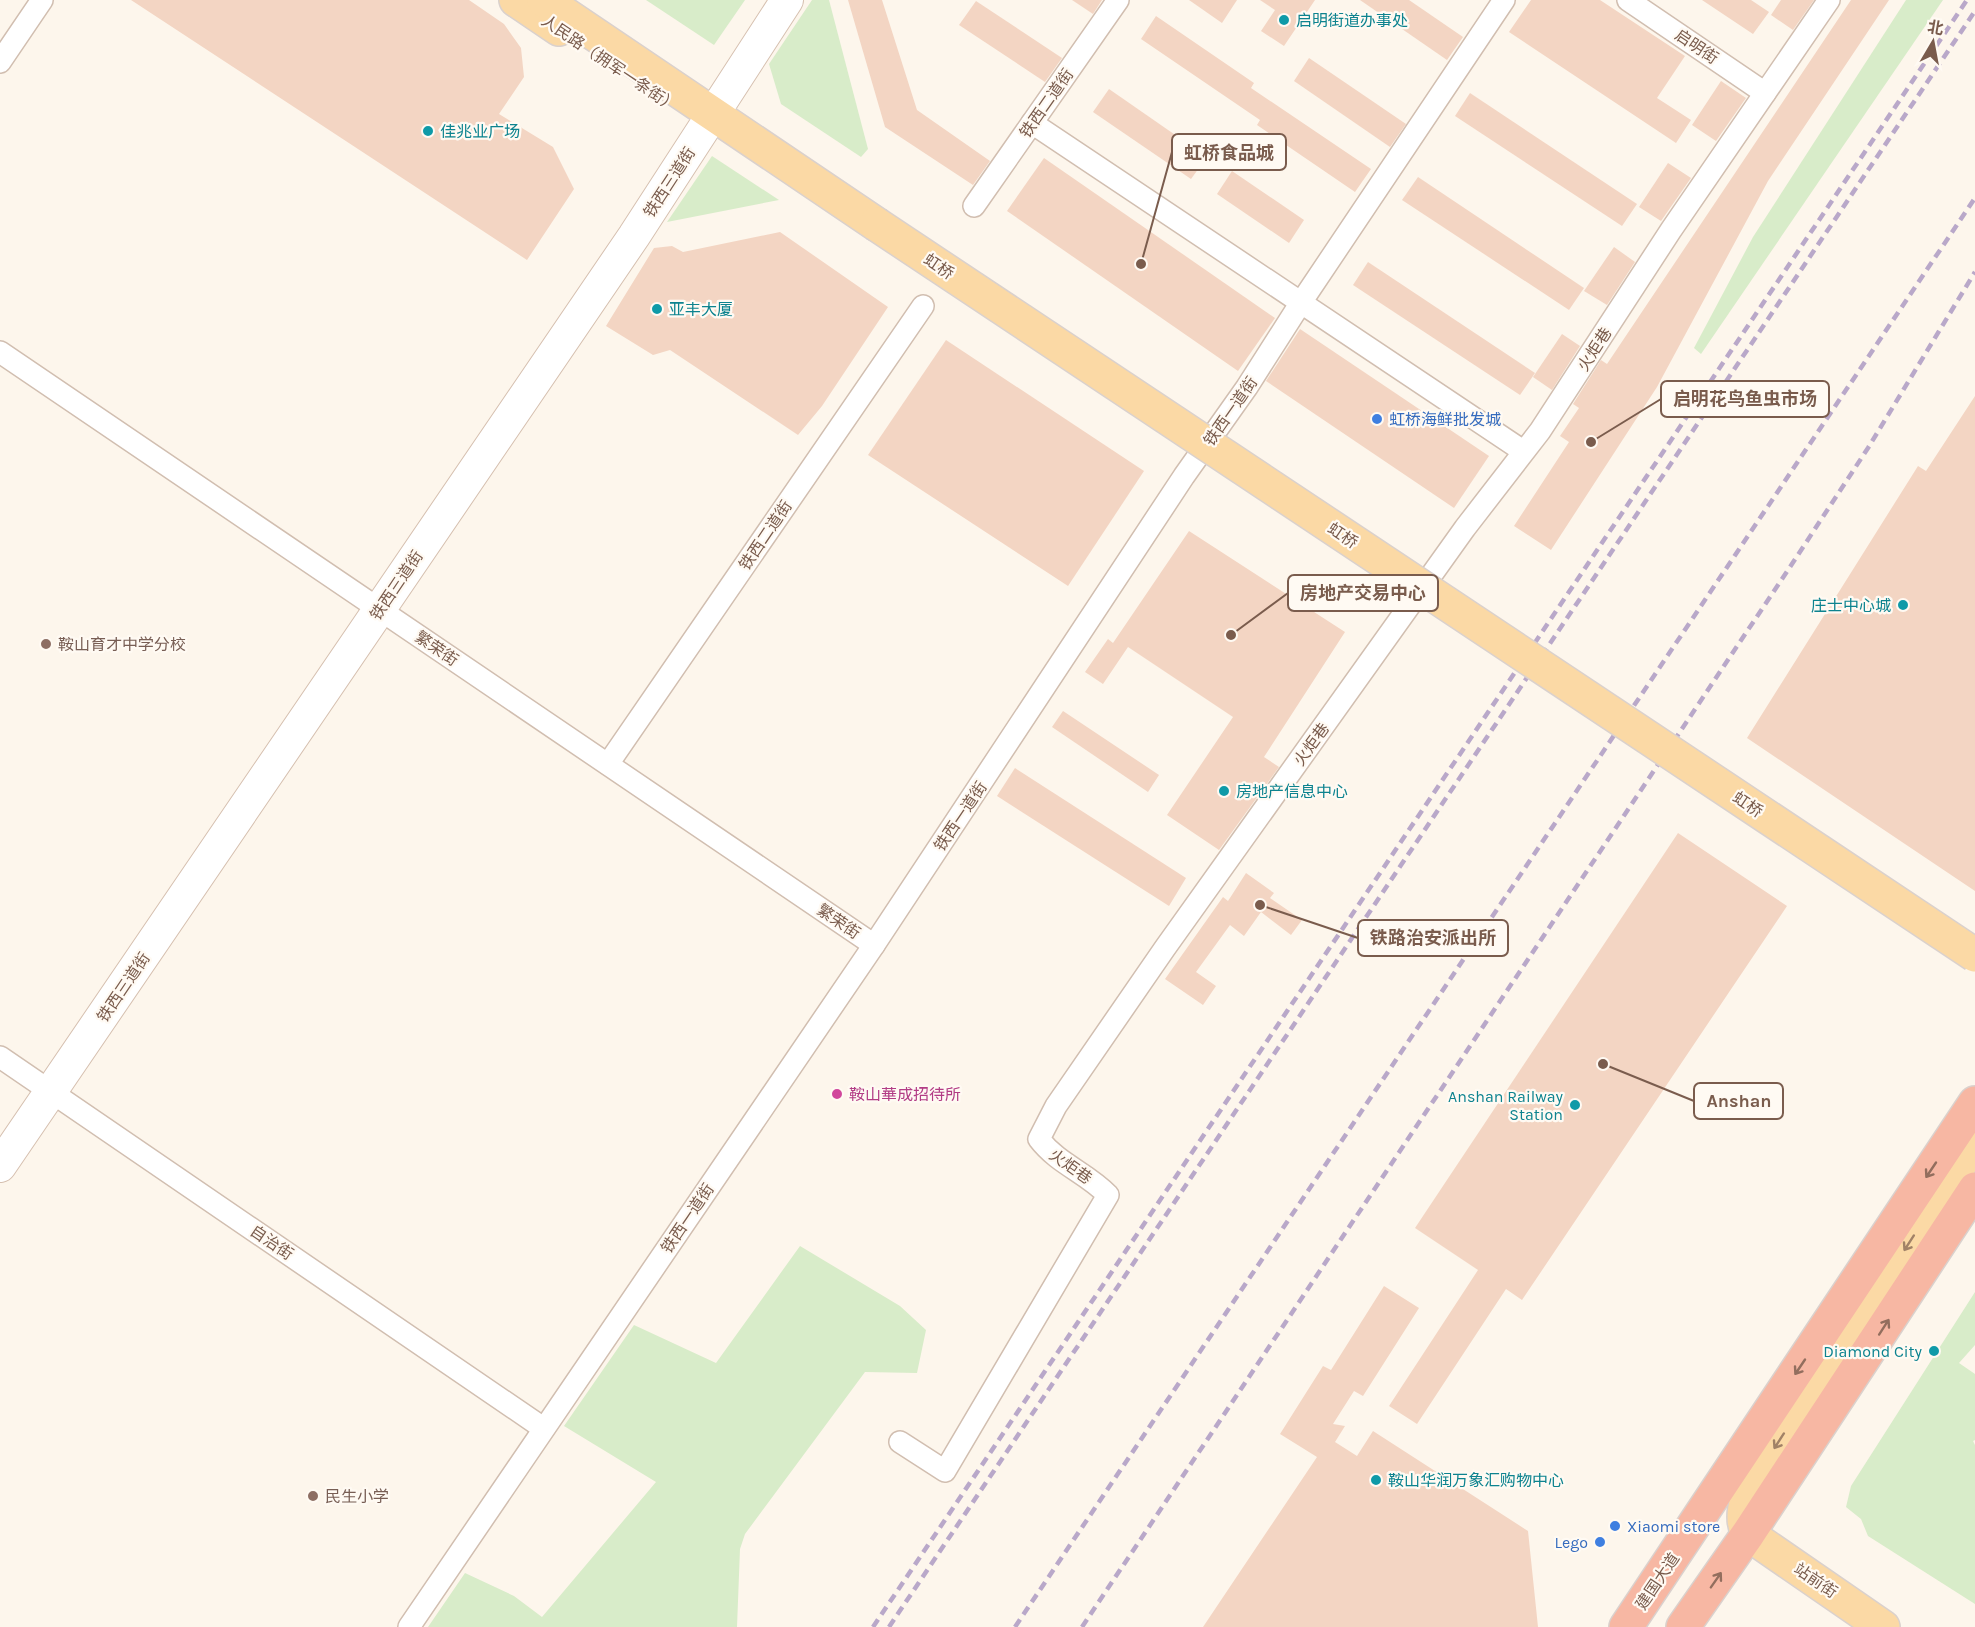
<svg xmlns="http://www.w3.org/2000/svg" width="1975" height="1627" viewBox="0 0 1975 1627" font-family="Karla,'Noto Sans SC',sans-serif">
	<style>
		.green { fill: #d8ecc9 }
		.building { fill: #f3d5c3 }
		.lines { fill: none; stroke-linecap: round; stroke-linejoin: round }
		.street-casing { stroke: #d1beb0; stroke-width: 24 }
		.secondary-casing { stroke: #d6c0b0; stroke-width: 34 }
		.primary-casing { stroke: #dad1cd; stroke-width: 36 }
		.highway-casing { stroke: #dad1cd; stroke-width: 36 }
		.street { stroke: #fff; stroke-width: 21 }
		.secondary { stroke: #fff; stroke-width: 32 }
		.primary { stroke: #fbd9a5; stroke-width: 33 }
		.highway { stroke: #f7b7a3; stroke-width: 33 }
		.rail { stroke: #b9a8c9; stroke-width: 4.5; stroke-dasharray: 9 6; stroke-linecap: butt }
		.primary-bridge-casing { stroke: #dad1cd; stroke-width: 36; stroke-linecap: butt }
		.primary-bridge { stroke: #fbd9a5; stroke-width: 33 }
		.oneway { stroke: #936e5e }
		.oneway2 { stroke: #a18267 }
		.culture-dot { fill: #0f9aa8; stroke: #fffaf3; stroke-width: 2 }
		.shop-dot { fill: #3f7fe0; stroke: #fffaf3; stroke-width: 2 }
		.education-dot { fill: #8d6e63; stroke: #fffaf3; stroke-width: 2 }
		.hotel-dot { fill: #d1479c; stroke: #fffaf3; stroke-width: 2 }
		.labels { text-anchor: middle; stroke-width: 4.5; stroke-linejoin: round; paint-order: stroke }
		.culture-label { font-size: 16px; fill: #0d838f; stroke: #fffaf3; text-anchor: start }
		.street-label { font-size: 16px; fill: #7a5c4d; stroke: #fffaf3 }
		.shop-label { font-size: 16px; fill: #366cbe; stroke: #fffaf3; text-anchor: start }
		.education-label { font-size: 16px; fill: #785e54; stroke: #fffaf3; text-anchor: start }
		.hotel-label { font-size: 16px; fill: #b23c85; stroke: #fffaf3; text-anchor: start }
		.leader { fill: none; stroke: #7a5c4d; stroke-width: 2 }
		.callout-dot { fill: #7a5c4d; stroke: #fffaf3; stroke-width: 2 }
		.callout { fill: #fffaf3; stroke: #7a5c4d; stroke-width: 2 }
		.callout-label { font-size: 18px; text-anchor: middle; font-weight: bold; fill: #7a5c4d }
	</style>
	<rect width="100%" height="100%" fill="#fdf6ec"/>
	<g class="green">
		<path d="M646,0H745L714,45Z"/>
		<path d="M812,0H829L868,149L861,157L781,104L769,64Z"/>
		<path d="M1906,0H1943L1701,354L1694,348L1753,237Z"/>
		<path d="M712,156L779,200L667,222Z"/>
		<path d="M800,1246L900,1306L926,1330L917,1373L865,1372L745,1534L740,1549L737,1627H428L465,1573L514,1596L542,1617L656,1482L564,1426L634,1325L716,1363Z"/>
		<path d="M1975,1292V1345L1959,1363L1975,1374V1440L1973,1441L1975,1445V1604L1868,1536L1861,1519L1846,1507L1851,1486Z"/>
	</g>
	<g class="building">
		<path d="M131,0H469L504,24L521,48L524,77L499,114L553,147L574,189L527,260Z"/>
		<path d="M848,0H882L917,110L990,161L973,185L885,127Z"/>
		<path d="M1072,0H1102L1093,14Z"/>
		<path d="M1189,0H1237L1222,23Z"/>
		<path d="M1260,0H1315L1284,46L1261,31L1275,10Z"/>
		<path d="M1360,0H1409L1463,37L1447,60Z"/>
		<path d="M1531,0H1600L1685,56L1657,98L1691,120L1676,143L1509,32Z"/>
		<path d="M1702,0H1751L1769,12L1753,34Z"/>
		<path d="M1781,0H1814L1793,30L1771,15Z"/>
		<path d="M1851,0H1889L1768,181L1657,387L1551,550L1514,526L1569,442L1560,436L1579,408L1573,404L1601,360L1607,364Z"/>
		<path d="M976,1L1062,58L1045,82L959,25Z"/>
		<path d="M1156,16L1254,83L1251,88L1371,169L1355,192L1257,125L1260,120L1141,39Z"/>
		<path d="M1309,58L1406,124L1390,147L1294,81Z"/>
		<path d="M1721,81L1746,98L1716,141L1692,125Z"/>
		<path d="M1109,89L1207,157L1191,179L1093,112Z"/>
		<path d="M1470,93L1637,204L1622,226L1455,116Z"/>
		<path d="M1044,158L1275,318L1238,371L1007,211Z"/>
		<path d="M1668,163L1691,178L1661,221L1639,207Z"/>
		<path d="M1232,171L1304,220L1289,243L1217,194Z"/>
		<path d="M1418,177L1584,288L1569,310L1402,200Z"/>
		<path d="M780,232L888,307L822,406L798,435L670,350L653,355L606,326L654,248L672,246L683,252Z"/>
		<path d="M1614,247L1635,262L1607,305L1584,291Z"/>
		<path d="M1368,262L1535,373L1520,395L1353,285Z"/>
		<path d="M1300,329L1489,456L1454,508L1266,381Z"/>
		<path d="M1562,334L1580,346L1552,390L1533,377Z"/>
		<path d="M946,340L1144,471L1068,586L868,455Z"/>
		<path d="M1975,396V891L1747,738L1918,466L1926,471Z"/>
		<path d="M1189,531L1345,632L1264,757L1279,767L1219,850L1167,815L1233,717L1128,647L1103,684L1085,672L1108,639L1113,643Z"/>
		<path d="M1063,711L1159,775L1148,792L1052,727Z"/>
		<path d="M1015,768L1186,878L1169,906L997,796Z"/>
		<path d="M1678,833L1787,906L1522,1300L1506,1289L1417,1424L1389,1406L1478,1270L1415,1228Z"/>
		<path d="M1246,873L1274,893L1270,898L1302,920L1291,935L1261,912L1244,936L1230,925L1196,972L1216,986L1203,1005L1165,979L1223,897L1228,901Z"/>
		<path d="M1384,1286L1419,1308L1363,1396L1354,1391L1333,1424L1345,1426L1335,1442L1357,1456L1373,1431L1528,1531L1538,1627H1203L1317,1457L1280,1434L1323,1366L1331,1370Z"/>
	</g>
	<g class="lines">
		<g class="street-casing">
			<g id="street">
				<path d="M1628,0L1765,93"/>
				<path d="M0,62L42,0"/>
				<path d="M1032,123L1523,451"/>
				<path d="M974,206L1118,0"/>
				<path d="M0,352L874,945"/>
				<path d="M608,764L923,306"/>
				<path d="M0,1057L543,1428"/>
				<path d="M900,1442L945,1471L1108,1195C1087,1173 1058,1164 1039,1139L1056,1106L1165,948L1465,528L1540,431L1671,230L1829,0"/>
				<path d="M409,1627L874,945L1184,476L1247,387L1300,304L1504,0"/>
			</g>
		</g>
		<g class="secondary-casing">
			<path id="secondary" d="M0,1166L634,236L787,0"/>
		</g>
		<g class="primary-casing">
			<g id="primary">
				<path d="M516,0L559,29"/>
				<path d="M544,0L876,224"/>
				<path d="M1883,1627L1748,1534C1736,1510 1754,1483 1766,1461L1975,1141"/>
			</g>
		</g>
		<g class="highway-casing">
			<g id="highway">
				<path d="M1626,1627L1975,1103"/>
				<path d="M1683,1627L1748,1534L1975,1189"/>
			</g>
		</g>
		<use href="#street" class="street"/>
		<use href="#secondary" class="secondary"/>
		<use href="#primary" class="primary"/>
		<use href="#highway" class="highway"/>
		<g class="rail">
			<path d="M873,1627L1967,0"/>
			<path d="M889,1627L1975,11"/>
			<path d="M1015,1627L1975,198"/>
			<path d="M1082,1627L1788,570L1868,448L1975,272"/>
		</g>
		<g class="primary-bridge-casing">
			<path id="primary-bridge" d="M876,224L1975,955"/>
		</g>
		<use href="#primary-bridge" class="primary-bridge"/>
	</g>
	<defs><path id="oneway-shaft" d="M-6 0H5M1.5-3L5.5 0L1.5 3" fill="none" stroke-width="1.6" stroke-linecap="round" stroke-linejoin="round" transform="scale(1.5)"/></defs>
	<g class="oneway">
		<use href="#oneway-shaft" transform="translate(1931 1170) rotate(124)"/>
		<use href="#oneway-shaft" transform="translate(1884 1327) rotate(-57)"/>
		<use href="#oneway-shaft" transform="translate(1800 1367) rotate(124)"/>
		<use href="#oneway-shaft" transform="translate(1716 1580) rotate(-55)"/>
	</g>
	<g class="oneway2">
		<use href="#oneway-shaft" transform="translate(1909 1243) rotate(123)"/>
		<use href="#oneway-shaft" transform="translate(1779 1441) rotate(123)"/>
	</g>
	<g class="culture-dot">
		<circle cx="1284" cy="20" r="6"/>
		<circle cx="428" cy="131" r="6"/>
		<circle cx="657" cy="309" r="6"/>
		<circle cx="1903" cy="605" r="6"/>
		<circle cx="1224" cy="791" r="6"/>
		<circle cx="1575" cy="1105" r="6"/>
		<circle cx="1934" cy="1351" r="6"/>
		<circle cx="1376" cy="1480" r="6"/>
	</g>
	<g class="shop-dot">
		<circle cx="1377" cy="419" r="6"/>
		<circle cx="1615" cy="1526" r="6"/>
		<circle cx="1600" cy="1542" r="6"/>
	</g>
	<g class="education-dot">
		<circle cx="46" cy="644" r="6"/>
		<circle cx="313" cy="1496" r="6"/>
	</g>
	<circle class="hotel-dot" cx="837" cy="1094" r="6"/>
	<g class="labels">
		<g class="culture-label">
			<text x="1296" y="26">启明街道办事处</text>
			<text x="440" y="137">佳兆业广场</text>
			<text x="669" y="315">亚丰大厦</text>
			<text x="1891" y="611" text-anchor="end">庄士中心城</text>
			<text x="1236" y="797">房地产信息中心</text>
			<text x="1563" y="1102" text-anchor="end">Anshan Railway<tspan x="1563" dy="18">Station</tspan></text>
			<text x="1922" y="1357" text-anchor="end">Diamond City</text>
			<text x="1388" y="1486">鞍山华润万象汇购物中心</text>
		</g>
		<g class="street-label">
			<text transform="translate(1697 46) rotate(34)" y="6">启明街</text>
			<text transform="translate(610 63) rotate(34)" y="6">人民路（拥军一条街）</text>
			<text transform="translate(1046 103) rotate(-55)" y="6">铁西二道街</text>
			<text transform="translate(669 182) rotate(-57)" y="6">铁西三道街</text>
			<text transform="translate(939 266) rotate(34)" y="6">虹桥</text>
			<text transform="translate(1594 349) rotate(-57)" y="6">火炬巷</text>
			<text transform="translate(1230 411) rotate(-55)" y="6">铁西一道街</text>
			<text transform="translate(765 535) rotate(-56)" y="6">铁西二道街</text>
			<text transform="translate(1343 535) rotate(34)" y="6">虹桥</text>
			<text transform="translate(396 585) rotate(-56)" y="6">铁西三道街</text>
			<text transform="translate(437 648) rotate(34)" y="6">繁荣街</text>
			<text transform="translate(1311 744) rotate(-54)" y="6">火炬巷</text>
			<text transform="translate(1748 804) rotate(34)" y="6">虹桥</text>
			<text transform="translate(960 816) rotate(-56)" y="6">铁西一道街</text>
			<text transform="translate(839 921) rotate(34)" y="6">繁荣街</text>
			<text transform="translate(123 987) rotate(-56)" y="6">铁西三道街</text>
			<text transform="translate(1071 1166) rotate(35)" y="6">火炬巷</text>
			<text transform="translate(687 1218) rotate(-56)" y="6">铁西一道街</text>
			<text transform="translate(272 1242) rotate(34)" y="6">自治街</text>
			<text transform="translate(1816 1580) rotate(34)" y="6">站前街</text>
			<text transform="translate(1657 1581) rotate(-56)" y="6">建国大道</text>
		</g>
		<g class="shop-label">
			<text x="1389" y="425">虹桥海鲜批发城</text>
			<text x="1627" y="1532">Xiaomi store</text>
			<text x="1588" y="1548" text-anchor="end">Lego</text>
		</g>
		<g class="education-label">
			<text x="58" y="650">鞍山育才中学分校</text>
			<text x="325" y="1502">民生小学</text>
		</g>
		<g class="hotel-label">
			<text x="849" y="1100">鞍山華成招待所</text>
		</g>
	</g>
	<path class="leader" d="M1141 264L1172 152M1591 442L1661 399M1231 635L1288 593M1260 905L1358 938M1603 1064L1694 1101"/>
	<g class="callout-dot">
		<circle cx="1141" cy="264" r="6"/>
		<circle cx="1591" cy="442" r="6"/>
		<circle cx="1231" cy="635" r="6"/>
		<circle cx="1260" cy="905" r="6"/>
		<circle cx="1603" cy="1064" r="6"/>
	</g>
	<g class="callout">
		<rect x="1172" y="134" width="114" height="36" rx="6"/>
		<rect x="1661" y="381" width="168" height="36" rx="6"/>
		<rect x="1288" y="575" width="150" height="36" rx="6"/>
		<rect x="1358" y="920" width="150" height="36" rx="6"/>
		<rect x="1694" y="1083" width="89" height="36" rx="6"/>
	</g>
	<g class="callout-label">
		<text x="1229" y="159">虹桥食品城</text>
		<text x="1745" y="405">启明花鸟鱼虫市场</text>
		<text x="1363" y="599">房地产交易中心</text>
		<text x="1433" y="944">铁路治安派出所</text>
		<text x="1739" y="1107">Anshan</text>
	</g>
	<g transform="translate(1933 42) rotate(10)" stroke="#fffaf3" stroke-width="4.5" paint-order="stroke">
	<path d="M0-4.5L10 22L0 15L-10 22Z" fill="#7a5c4d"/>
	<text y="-9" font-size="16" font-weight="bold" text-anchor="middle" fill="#7a5c4d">北</text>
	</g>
</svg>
